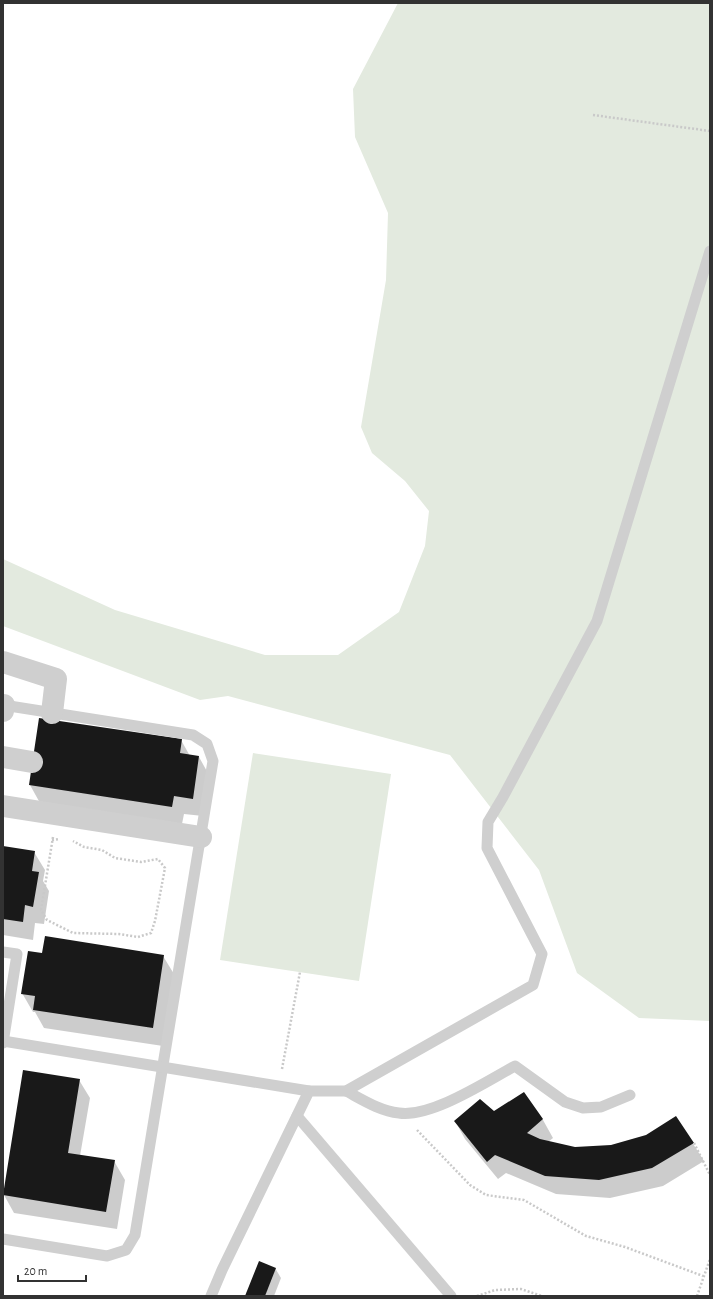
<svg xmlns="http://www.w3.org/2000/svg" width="713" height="1299" viewBox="0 0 713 1299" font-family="'Alegreya Sans',sans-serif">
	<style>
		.green { fill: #e3eadf }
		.shadow { fill: #0003 }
		.building { fill: #191919 }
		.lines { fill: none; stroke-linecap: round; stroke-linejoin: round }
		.path { stroke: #c9c9c9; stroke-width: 2.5; stroke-dasharray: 2 2; stroke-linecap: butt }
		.service { stroke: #cfcfcf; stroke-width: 11 }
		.minor { stroke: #cfcfcf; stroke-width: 22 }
	</style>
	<rect width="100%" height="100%" fill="#fff"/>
	<g class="green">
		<path d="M398,3H710V1021L639,1018L577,973L539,870L450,755L228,696L200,700L3,626V559L115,610L265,655H338L399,612L425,546L429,511L405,481L372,453L361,427L386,280L388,213L355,137L353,89Z"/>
		<path d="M253,753L391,774L359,981L220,960Z"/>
	</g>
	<g class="shadow">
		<path d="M181,740L190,756L199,757L209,775L203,816L184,814L182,824L40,803L30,785Z"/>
		<path d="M3,847L34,852L45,870L43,881L49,891L44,924L35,923L33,940L3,935Z"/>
		<path d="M43,954L163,956L174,974L163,1046L44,1028L35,1012H33L22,993Z"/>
		<path d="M79,1080L90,1098L80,1156L114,1161L125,1180L117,1229L14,1213L4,1195Z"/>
		<path d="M523,1094L543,1120L553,1138L548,1142L575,1148L611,1146L646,1136L676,1117L704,1161L663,1186L610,1198L556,1194L506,1173L498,1179L465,1139L455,1121L494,1112Z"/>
		<path d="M275,1268L281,1278L274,1296H246Z"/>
	</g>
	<g class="building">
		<path d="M39,718L182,739L180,753L199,756L193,799L174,796L172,807L29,785Z"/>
		<path d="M3,846L35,851L32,871L39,872L33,907L25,905L23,922L3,919Z"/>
		<path d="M45,936L164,955L153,1028L33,1010L35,996L21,994L28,951L42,953Z"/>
		<path d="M23,1070L80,1079L68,1153L115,1160L106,1212L3,1195Z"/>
		<path d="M524,1092L543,1119L527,1133L540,1139L575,1147L611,1145L646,1135L676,1116L694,1143L652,1168L599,1180L545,1176L495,1155L487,1162L454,1121L480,1099L494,1111Z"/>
		<path d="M259,1261L276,1268L265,1296H245Z"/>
	</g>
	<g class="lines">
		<g class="path">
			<path d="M593,115L710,131"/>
			<path d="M53,837L41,910L47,920L73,933L119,934L138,937L151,933L155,921L165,868L158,859L141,862L115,858L102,850L84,847L73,841"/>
			<path d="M52,840L59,839"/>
			<path d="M282,1069L300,972"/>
			<path d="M417,1130L470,1185L486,1195L524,1200L586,1236L625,1247L703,1276"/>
			<path d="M694,1143L710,1175"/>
			<path d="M477,1296L495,1290L521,1289L542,1296"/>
			<path d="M697,1296L710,1259"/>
		</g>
		<g class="service">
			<path d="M3,705L193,735L207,744L213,761L135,1235L126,1250L107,1256L3,1239"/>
			<path d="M3,952L17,954L3,1043"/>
			<path d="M3,1041L309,1091"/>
			<path d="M346,1091C363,1100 380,1111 399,1113C431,1118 487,1081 515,1066L565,1102L583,1108L601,1107L630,1095"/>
			<path d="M297,1116L451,1296"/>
			<path d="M211,1296L222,1270L309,1091H346L533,985L542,954L487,848L488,822L503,797L597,621L710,251"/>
		</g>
		<g class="minor">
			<path d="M3,662L56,679L52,713"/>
			<path d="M3,711L4,705"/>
			<path d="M3,757L32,762"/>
			<path d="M3,806L201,837"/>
		</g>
	</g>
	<rect width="713" height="1299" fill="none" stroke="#323232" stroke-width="8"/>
	<path d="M18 1275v6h68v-6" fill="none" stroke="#323232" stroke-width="2"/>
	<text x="24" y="1275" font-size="12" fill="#323232" stroke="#ffffff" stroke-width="3" paint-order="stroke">20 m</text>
</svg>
